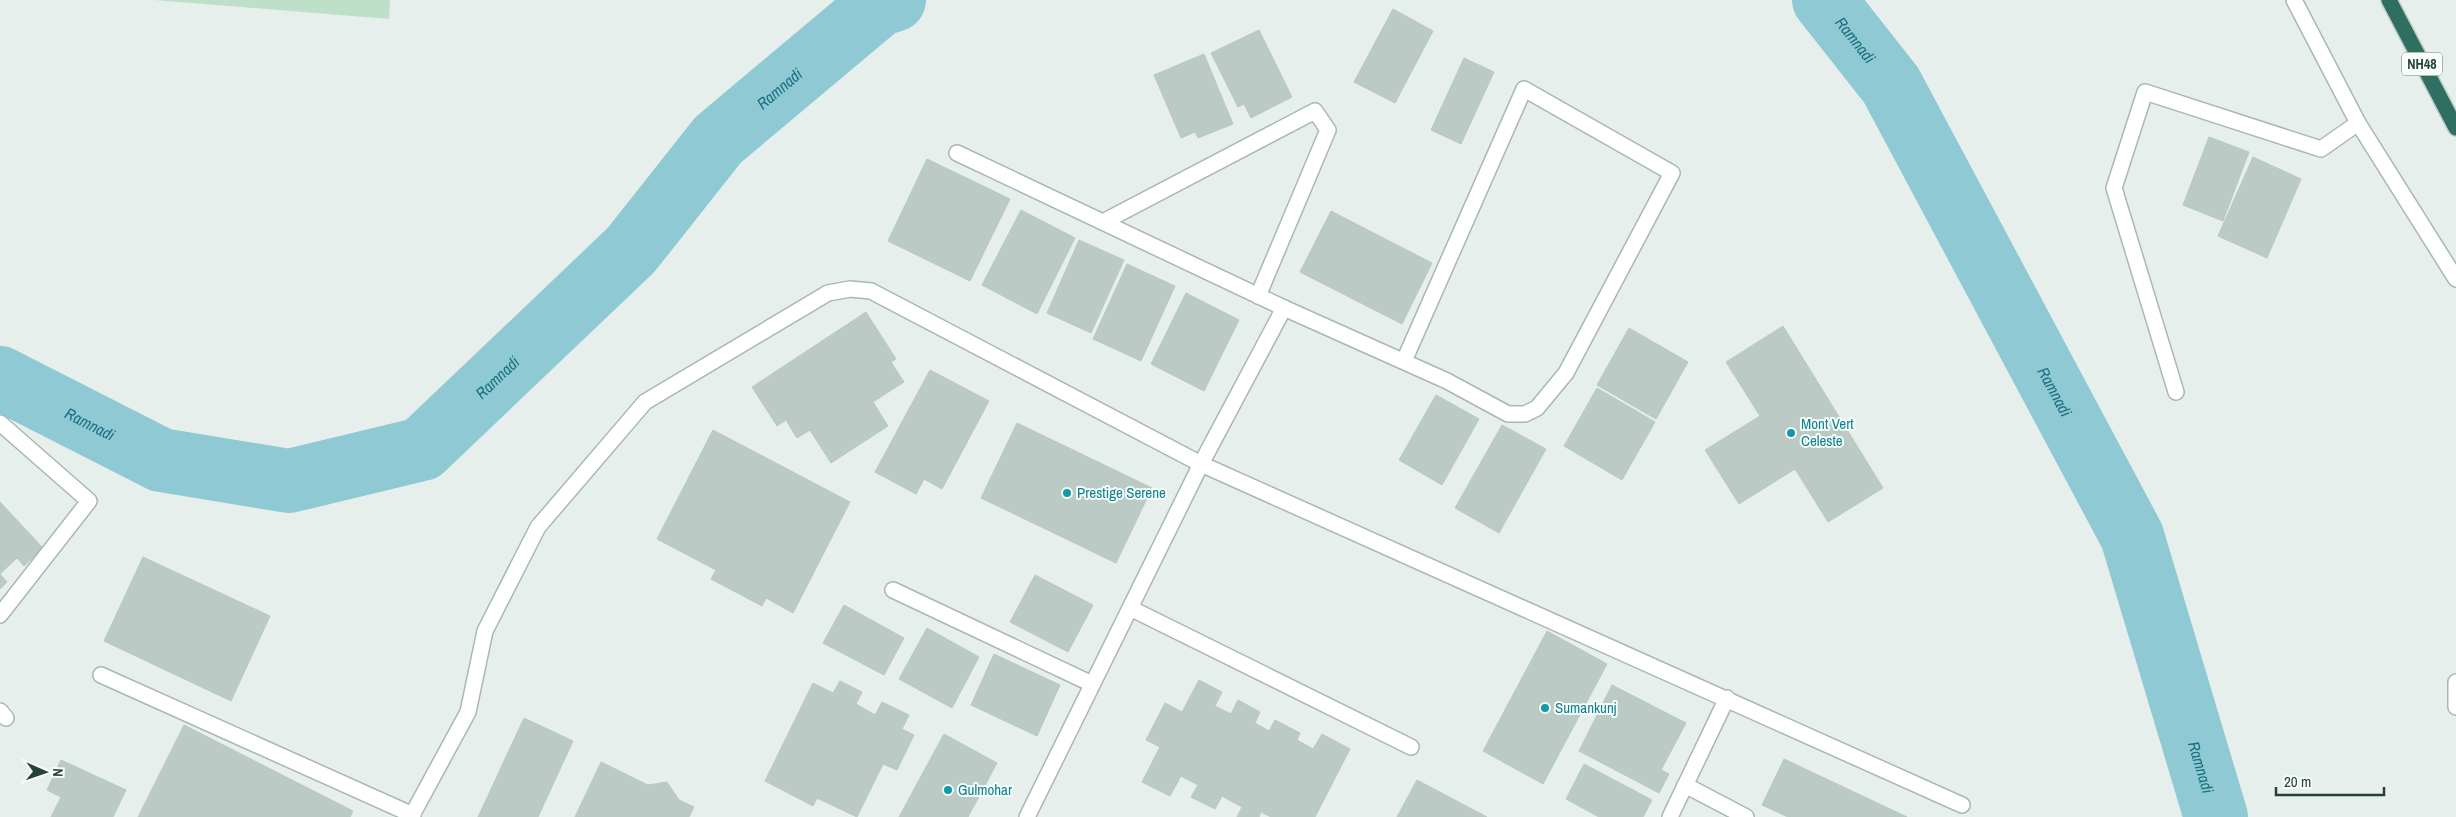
<svg xmlns="http://www.w3.org/2000/svg" width="2456" height="817" viewBox="0 0 2456 817" font-family="'Archivo Narrow',sans-serif">
	<style>
		.green { fill: #bfe0c8 }
		.lines { fill: none; stroke-linecap: round; stroke-linejoin: round }
		.river { stroke: #8ec9d4; stroke-width: 64 }
		.building { fill: #bbcac4; stroke: #b8c9c2 }
		.minor-casing { stroke: #a8b8b2; stroke-width: 18 }
		.highway-casing { stroke: #c2cac8; stroke-width: 18 }
		.minor { stroke: #fff; stroke-width: 15 }
		.highway { stroke: #2f6f62; stroke-width: 15 }
		.culture-dot { fill: #0f9aa8; stroke: #f7fbf9; stroke-width: 2 }
		.labels { text-anchor: middle; stroke-width: 4; stroke-linejoin: round; paint-order: stroke }
		.shield { fill: #f7fbf9; stroke: #637a73; stroke-width: 1 }
		.shield-label { font-size: 14px; font-weight: bold; fill: #24423a }
		.culture-label { font-size: 15px; fill: #0d838f; stroke: #f7fbf9; text-anchor: start }
		.water-label { font-size: 16px; font-style: italic; fill: #1c6f80; stroke: #f7fbf9 }
	</style>
	<rect width="100%" height="100%" fill="#e6efeb"/>
	<path class="green" d="M154,0H390L389,19Z"/>
	<g class="lines">
		<g class="river">
			<path id="s1" d="M1824,0L1891,85L2132,536L2216,817"/>
			<path id="s2" d="M0,378L161,460L289,481L422,449L631,250L718,140L880,4L894,0"/>
		</g>
	</g>
	<g class="building">
		<path d="M1393,9L1433,31L1395,103L1354,82Z"/>
		<path d="M1259,30L1292,97L1251,118L1244,104L1238,107L1211,53Z"/>
		<path d="M1204,54L1233,124L1198,138L1195,132L1181,138L1154,75Z"/>
		<path d="M1464,58L1494,72L1461,144L1431,130Z"/>
		<path d="M2209,137L2249,152L2223,221L2183,205Z"/>
		<path d="M2253,157L2301,179L2267,258L2218,236Z"/>
		<path d="M927,159L1010,199L970,281L888,241Z"/>
		<path d="M1021,210L1075,238L1037,314L982,285Z"/>
		<path d="M1331,211L1432,263L1402,324L1300,272Z"/>
		<path d="M1079,240L1124,260L1091,333L1047,313Z"/>
		<path d="M1127,264L1175,286L1141,361L1093,339Z"/>
		<path d="M1186,293L1239,320L1204,391L1151,364Z"/>
		<path d="M866,312L896,359L891,362L904,382L873,402L888,426L831,463L810,430L797,438L786,420L777,426L752,387Z"/>
		<path d="M1783,326L1883,488L1828,522L1795,469L1739,504L1705,450L1760,416L1726,362Z"/>
		<path d="M1629,328L1688,362L1656,419L1597,385Z"/>
		<path d="M930,370L989,401L942,489L924,479L916,494L875,472Z"/>
		<path d="M1597,388L1655,422L1622,480L1564,446Z"/>
		<path d="M1436,395L1479,419L1442,485L1399,460Z"/>
		<path d="M1017,423L1152,488L1116,563L981,498Z"/>
		<path d="M1502,425L1546,449L1499,533L1455,508Z"/>
		<path d="M713,430L850,502L793,613L766,598L762,606L711,579L716,570L657,539Z"/>
		<path d="M0,502L43,548L24,566L17,558L0,574L7,582L0,589Z"/>
		<path d="M143,557L270,616L231,701L104,641Z"/>
		<path d="M1035,575L1093,605L1068,652L1010,622Z"/>
		<path d="M844,605L904,638L884,675L823,643Z"/>
		<path d="M927,628L979,657L952,708L899,679Z"/>
		<path d="M1547,631L1607,664L1543,784L1483,751Z"/>
		<path d="M994,654L1060,685L1037,736L971,705Z"/>
		<path d="M1199,680L1222,692L1215,706L1231,714L1238,700L1260,712L1255,723L1269,731L1275,720L1300,733L1297,740L1313,749L1322,734L1350,749L1315,817H1271L1261,812L1259,817H1237L1242,807L1222,796L1215,809L1191,797L1198,785L1181,776L1170,796L1142,782L1160,747L1146,740L1165,703L1182,712Z"/>
		<path d="M840,681L862,692L856,704L875,715L882,702L909,715L902,729L914,735L897,770L883,764L857,817L817,798L813,806L765,781L813,683L833,693Z"/>
		<path d="M1612,685L1686,723L1661,770L1669,774L1659,793L1579,751Z"/>
		<path d="M524,718L573,741L538,817H478Z"/>
		<path d="M184,725L353,811L350,817H138Z"/>
		<path d="M944,734L997,763L968,817H899Z"/>
		<path d="M1784,759L1907,817H1788L1762,805Z"/>
		<path d="M61,760L126,790L113,817H51L61,797L47,790Z"/>
		<path d="M601,762L648,785L667,782L679,800L694,807L689,817H575Z"/>
		<path d="M1584,764L1652,800L1643,817H1599L1566,799Z"/>
		<path d="M1417,780L1487,817H1397Z"/>
	</g>
	<g class="lines">
		<g class="minor-casing">
			<g id="minor">
				<path d="M2294,0L2358,123L2456,279"/>
				<path d="M957,153L1284,308L1447,381L1508,414H1525L1537,408L1566,373L1672,173L1524,89L1404,361"/>
				<path d="M1103,222L1315,111L1328,130L1258,296"/>
				<path d="M2176,392L2114,188L2145,92L2321,149L2358,123"/>
				<path d="M0,423L89,501L0,615"/>
				<path d="M893,590L1092,684"/>
				<path d="M1130,608L1411,747"/>
				<path d="M101,675L413,815"/>
				<path d="M2456,682V707"/>
				<path d="M0,711L6,718"/>
				<path d="M1685,785L1746,817"/>
				<path d="M411,817L468,712L485,631L538,527L645,402L828,293L850,289L871,291L1201,464L1962,805"/>
				<path d="M1027,817L1201,464L1284,308"/>
				<path d="M1670,817L1727,698"/>
			</g>
		</g>
		<g class="highway-casing">
			<path id="highway" d="M2389,0L2456,128"/>
		</g>
		<use href="#minor" class="minor"/>
		<use href="#highway" class="highway"/>
	</g>
	<g class="culture-dot">
		<circle cx="1791" cy="433" r="5"/>
		<circle cx="1067" cy="493" r="5"/>
		<circle cx="1545" cy="708" r="5"/>
		<circle cx="948" cy="790" r="5"/>
	</g>
	<g class="labels">
		<rect class="shield" x="2402" y="52.5" width="40" height="23" rx="4"/>
		<g class="shield-label">
			<text x="2422" y="69">NH48</text>
		</g>
		<g class="culture-label">
			<text x="1801" y="429">Mont Vert<tspan x="1801" dy="17">Celeste</tspan></text>
			<text x="1077" y="498">Prestige Serene</text>
			<text x="1555" y="713">Sumankunj</text>
			<text x="958" y="795">Gulmohar</text>
		</g>
		<g class="water-label">
			<text dy="6" stroke="none"><textPath href="#s1" startOffset="51">Ramnadi</textPath></text>
			<text dy="6" stroke="none"><textPath href="#s2" startOffset="956">Ramnadi</textPath></text>
			<text dy="6" stroke="none"><textPath href="#s2" startOffset="551">Ramnadi</textPath></text>
			<text dy="6" stroke="none"><textPath href="#s1" startOffset="456">Ramnadi</textPath></text>
			<text dy="6" stroke="none"><textPath href="#s2" startOffset="101">Ramnadi</textPath></text>
			<text dy="6" stroke="none"><textPath href="#s1" startOffset="861">Ramnadi</textPath></text>
		</g>
	</g>
	<g transform="translate(45 772) rotate(92)" stroke="#f7fbf9" stroke-width="4" paint-order="stroke">
	<path d="M0-4L9 19L0 12L-9 19Z" fill="#24423a"/>
	<text y="-8" font-size="14" font-weight="bold" text-anchor="middle" fill="#24423a">N</text>
	</g>
	<path d="M2276 787v8h108v-8" fill="none" stroke="#24423a" stroke-width="2.5"/>
	<text x="2284" y="787" font-size="15" fill="#24423a" stroke="#f7fbf9" stroke-width="4" paint-order="stroke">20 m</text>
</svg>
